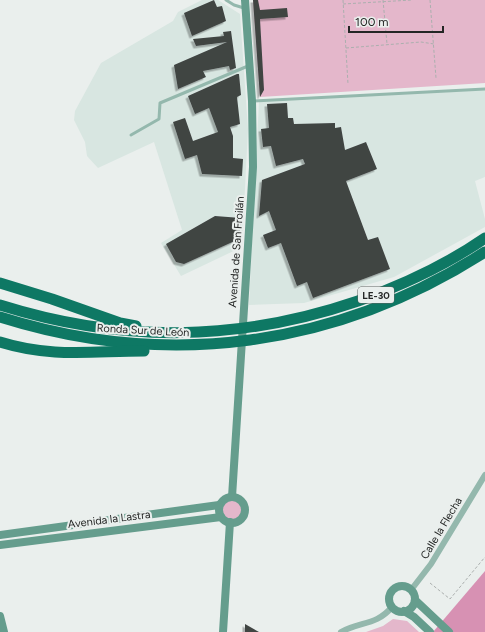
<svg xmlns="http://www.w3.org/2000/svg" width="485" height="632" viewBox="0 0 485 632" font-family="Figtree,sans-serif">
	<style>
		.built { fill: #d8e6e1 }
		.green { fill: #e4b7cb }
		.forest { fill: #d791b3 }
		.building { fill: #404443; filter: url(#shadow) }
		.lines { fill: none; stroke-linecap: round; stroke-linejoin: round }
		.path { stroke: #abafae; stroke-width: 1; stroke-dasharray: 3 2; stroke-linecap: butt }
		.lane { stroke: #94b8ad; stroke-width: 3 }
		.street { stroke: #94b8ad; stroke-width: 6 }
		.secondary { stroke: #659d8d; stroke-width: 8 }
		.highway { stroke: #0e7864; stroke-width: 11 }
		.labels { text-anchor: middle; stroke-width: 4; stroke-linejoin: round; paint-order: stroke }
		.shield { fill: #eaefed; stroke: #5f6261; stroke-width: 1 }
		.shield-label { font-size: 10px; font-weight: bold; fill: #242625 }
		.street-label { font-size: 11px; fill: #242625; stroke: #eaefed }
	</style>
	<defs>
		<filter id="shadow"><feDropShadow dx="-2.5" dy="2.5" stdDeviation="0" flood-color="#0004"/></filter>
	</defs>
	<rect width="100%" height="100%" fill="#eaefed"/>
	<g class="built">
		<path d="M202,0H218L240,14L248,129L242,247L181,276L161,243L182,230L154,142L98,168L87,156L85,142L74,120L75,111L101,63L173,21L178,12Z"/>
		<path d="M485,90V177L475,181L485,219V227L394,277L304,303L249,305L259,101Z"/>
	</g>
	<g class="green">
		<path d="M253,0H485V83L260,97Z"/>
		<circle cx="232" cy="510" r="10"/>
		<path d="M393,619L407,621L419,632H366L383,626Z"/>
	</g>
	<path class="forest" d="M485,571V632H433Z"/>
	<g class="building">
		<path d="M214,0L217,7L222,6L226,21L192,36L184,13Z"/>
		<path d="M253,0H258L260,10L287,8L288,17L260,19L264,90L260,97Z"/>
		<path d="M231,31L236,68L230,70L229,66L203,71L206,77L178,89L174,65L227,42L196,46L193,39L224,36L223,32Z"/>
		<path d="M237,74H239L241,95L237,97L240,124L230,127L233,136V158L243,159L242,176L202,174L197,155L185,159L173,122L185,118L193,141L218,132L209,108L195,114L188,96Z"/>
		<path d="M287,103L288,118H293L294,124L335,123V128L341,127L345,150L366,142L377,169L346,181L368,240L378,237L390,269L313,298L307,282L297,286L281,243L268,248L263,235L276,230L269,211L259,216L262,180L305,164L303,159L276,166L271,146L263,147L261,129L269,128L267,104Z"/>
		<path d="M215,216L241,218L239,239L184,264L176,262L166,244Z"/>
		<path d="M245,624L259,632H245Z"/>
	</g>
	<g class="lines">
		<g class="path">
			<path d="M343,0L348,84"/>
			<path d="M383,0L387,44"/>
			<path d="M430,0L436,78"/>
			<path d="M343,4L412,0"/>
			<path d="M346,48L421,42L434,44"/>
			<path d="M430,583L450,599L485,557"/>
		</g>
		<g class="lane">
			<path d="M226,0L234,5L244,8"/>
			<path d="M252,101L485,89"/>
			<path d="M131,135L159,119L160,103L248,66"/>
		</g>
		<g class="street">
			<path d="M411,590L431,564L485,475"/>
			<path d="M341,632C360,621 376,626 392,607"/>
		</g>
		<g class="secondary">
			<path d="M232,497L253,167L252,101L245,0"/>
			<circle cx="232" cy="510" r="13"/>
			<path d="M0,535L219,505"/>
			<path d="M0,545L221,517"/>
			<circle cx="402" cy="599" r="13"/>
			<path d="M415,600L449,632"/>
			<path d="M404,611L414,617L430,632"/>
			<path d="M0,616L4,632"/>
			<path d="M223,632L230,522"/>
		</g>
		<g class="highway">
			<path d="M0,283L52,299L120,323L136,326"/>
			<path d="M0,305C121,343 238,342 358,301C403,285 446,265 485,238"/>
			<path d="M0,317C168,370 337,347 485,252"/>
			<path d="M0,342C51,358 92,351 144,351"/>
		</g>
	</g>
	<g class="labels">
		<rect class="shield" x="358" y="287" width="36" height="16" rx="3"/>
		<g class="shield-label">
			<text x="376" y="299">LE-30</text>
		</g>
		<g class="street-label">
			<text transform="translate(236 252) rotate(-86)" y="4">Avenida de San Froilán</text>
			<text transform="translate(143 330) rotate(3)" y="4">Ronda Sur de León</text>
			<text transform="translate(109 519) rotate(-7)" y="4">Avenida la Lastra</text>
			<text transform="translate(441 528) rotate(-59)" y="4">Calle la Flecha</text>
		</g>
	</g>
	<path d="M349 26v6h94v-6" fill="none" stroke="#242625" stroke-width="2"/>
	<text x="355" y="26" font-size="12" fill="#242625" stroke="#eaefed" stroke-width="3" paint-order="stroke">100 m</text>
</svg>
